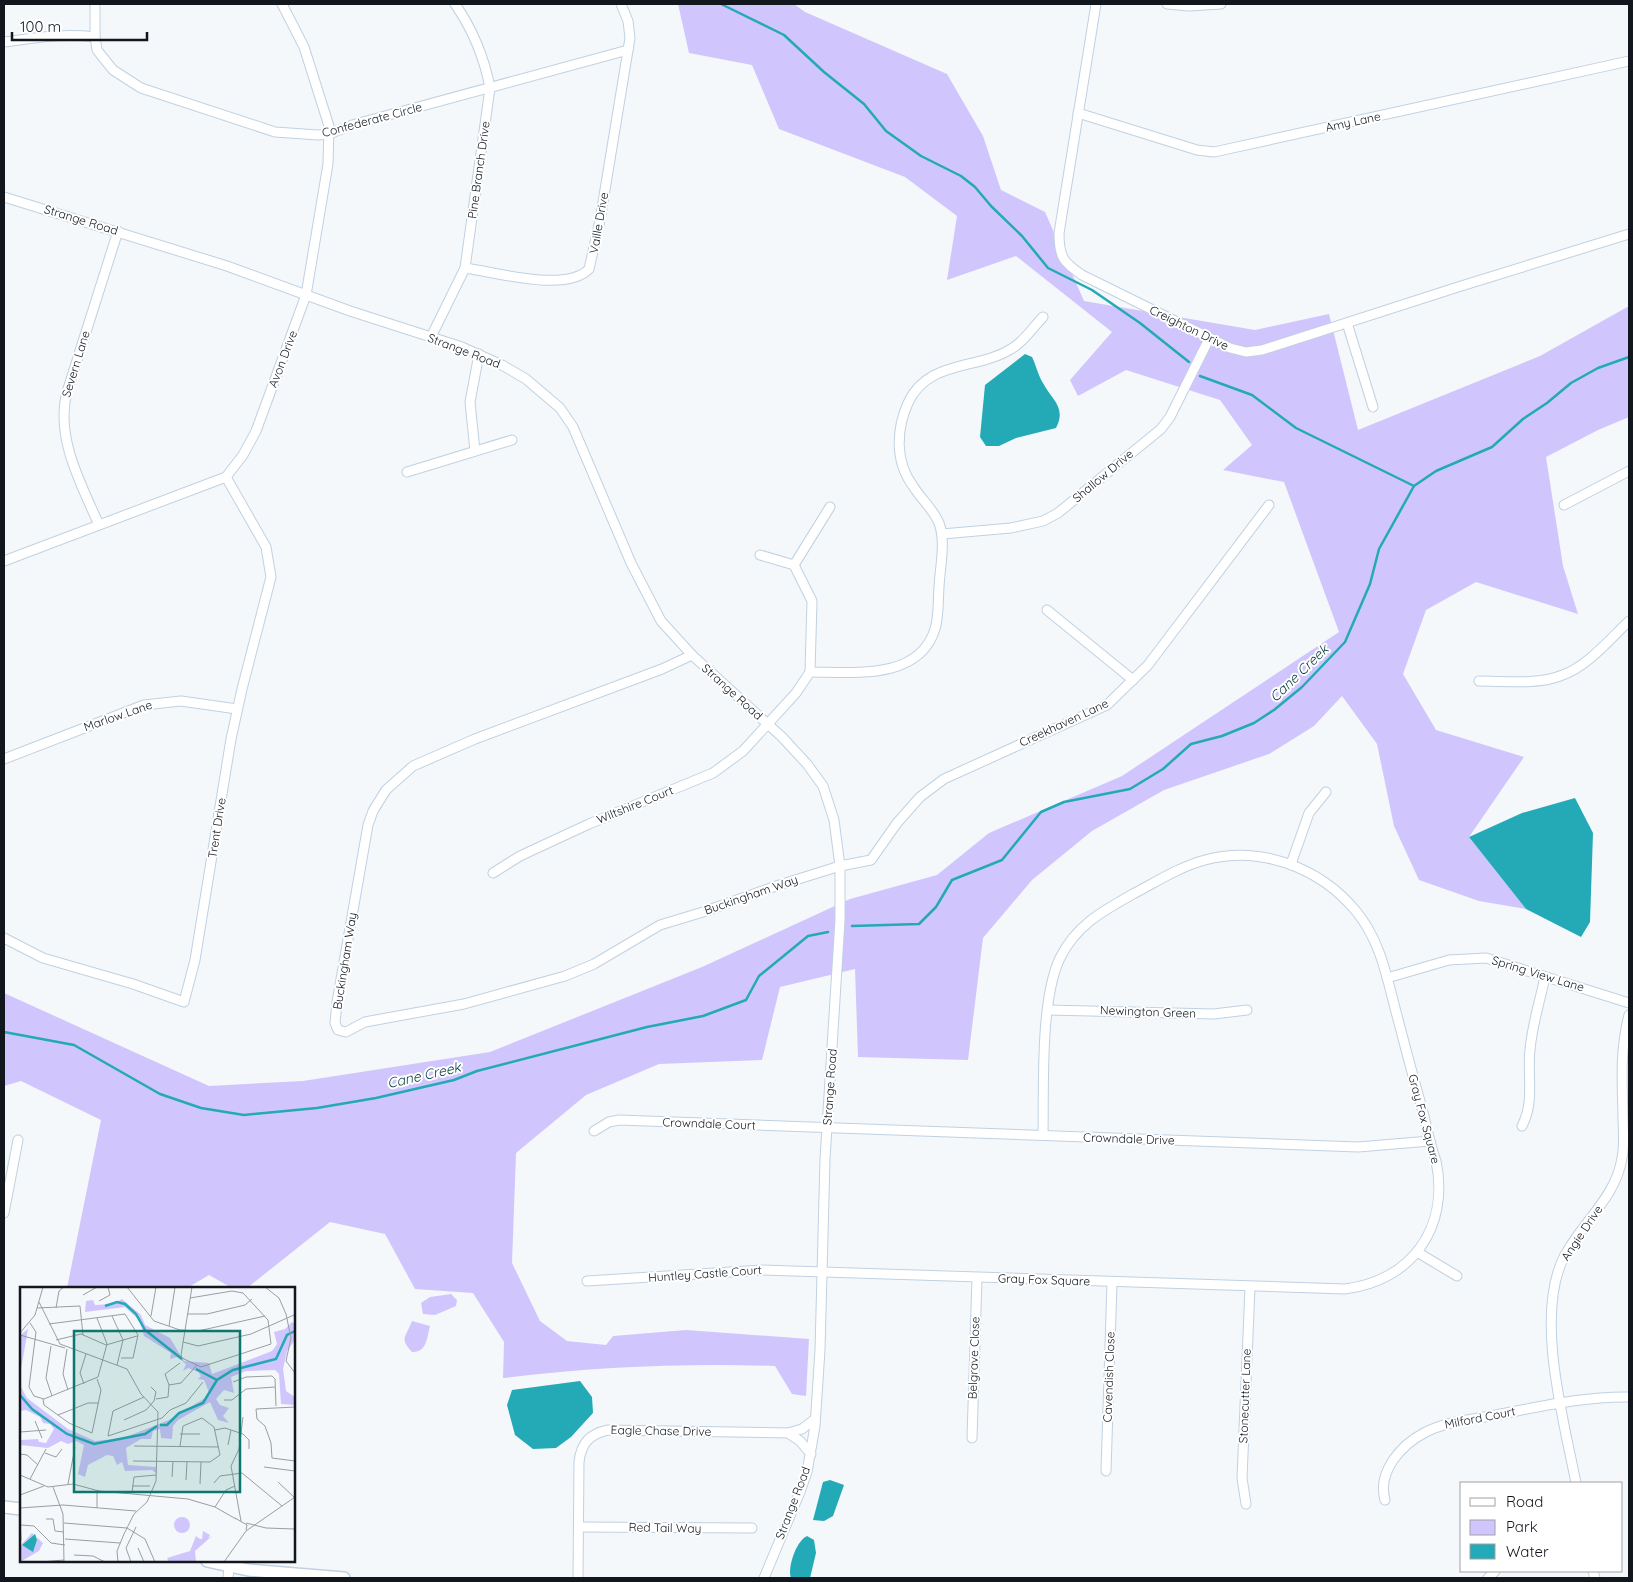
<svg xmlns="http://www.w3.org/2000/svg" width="1633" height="1582" viewBox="0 0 1633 1582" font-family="Quicksand,sans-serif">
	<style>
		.green { fill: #d1c5fd }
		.water { fill: #23aab6 }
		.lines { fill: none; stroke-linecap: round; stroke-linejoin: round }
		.stream { stroke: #23aab6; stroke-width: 2.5 }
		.minor-casing { stroke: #c0d1e2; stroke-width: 11 }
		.tertiary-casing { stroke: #c0d1e2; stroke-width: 14 }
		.minor { stroke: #fff; stroke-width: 9 }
		.tertiary { stroke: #fff; stroke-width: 11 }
		.labels { text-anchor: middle; stroke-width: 4; stroke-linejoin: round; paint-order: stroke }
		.street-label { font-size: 12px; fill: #11171d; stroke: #fff }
		.water-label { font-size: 14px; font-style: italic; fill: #003b3f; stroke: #fff }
		.inset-river { fill: none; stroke: #23aab6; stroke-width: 2.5 }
		.inset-road { fill: none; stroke: #999ea2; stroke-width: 1 }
		.view { fill: #0f766e; fill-opacity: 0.15; stroke: #0f766e; stroke-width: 2.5 }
		.inset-edge { fill: none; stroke: #11171d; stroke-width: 2.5 }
	</style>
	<rect width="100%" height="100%" fill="#f4f8fb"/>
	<g class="green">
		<path d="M678,4H794L805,12L947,74L983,136L1001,190L1045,212L1084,301L1255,330L1329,314L1358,430L1540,356L1629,306V417L1598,430L1546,457L1563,566L1578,614L1476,582L1426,610L1403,674L1436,730L1524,757L1469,837L1526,909L1479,901L1419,880L1394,826L1377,744L1342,696L1314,726L1269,754L1164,790L1092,831L1032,880L983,938L968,1060L858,1057L855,969L780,987L762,1060L659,1064L586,1095L516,1153L512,1263L540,1321L567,1341L606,1345L613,1336L686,1330L809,1339L806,1396L792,1394L775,1366C684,1363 594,1367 503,1378L504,1342L473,1293L415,1289L385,1234L330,1222L247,1288H232L209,1275L187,1288H67L101,1120L21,1081L4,1086V993L209,1086L303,1081L490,1052L702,967L850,899L937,875L989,833L1122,776L1339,632L1284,482L1223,470L1252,445L1220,400L1126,370L1078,396L1070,380L1112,332L1016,256L947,280L957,216L905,177L779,129L752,65L689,53Z"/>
		<path d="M451,1294L457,1300L456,1306L435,1315L423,1314L421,1303L430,1297Z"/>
		<path d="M412,1321L430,1326C427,1337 427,1353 412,1352C399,1338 406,1337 412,1321Z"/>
	</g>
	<g class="water">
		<path d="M1025,354L1032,357C1036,365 1038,375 1043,383C1051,399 1067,407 1056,428L1016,438L999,446H986L980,437L985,385Z"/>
		<path d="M1575,798L1593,833L1590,922L1581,937L1526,909L1469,837L1522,813Z"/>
		<path d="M580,1381L592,1397L593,1413L571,1437L556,1448L533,1449L515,1435L507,1405L512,1390Z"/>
		<path d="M830,1480L844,1485L833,1516L824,1521L813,1520L823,1482Z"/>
		<path d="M807,1536L814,1540L816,1553L810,1578H791C787,1568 796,1541 807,1536Z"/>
	</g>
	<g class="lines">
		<g class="stream">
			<path d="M721,4L784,35L824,72L864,104L886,131L921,156L961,176L975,187L991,206L1022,236L1048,268L1092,290L1140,323L1189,362"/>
			<path d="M1200,376L1252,395L1296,428L1414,486"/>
			<path d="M852,926L919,924L936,907L952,880L1002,860L1041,812L1064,802L1130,789L1163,769L1191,744L1222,736L1254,723L1274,710L1302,687L1345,642L1370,584L1379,549L1414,486L1436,471L1492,447L1523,419L1547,403L1571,383L1598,368L1629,357"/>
			<path d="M4,1032L74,1045L160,1094L201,1108L244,1115L317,1108L376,1098L454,1080L477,1071L647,1027L703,1016L746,1000L759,976L808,936L828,932"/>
		</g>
		<g class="minor-casing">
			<g id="minor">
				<path d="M95,4V37L97,50L113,70L141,88L275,132L318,135L329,134L352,125L628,50"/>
				<path d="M1096,4L1059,233C1059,257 1063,262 1082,275L1230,348L1246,352L1262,350L1458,287L1629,234"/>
				<path d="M1167,4L1189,6L1221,4"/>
				<path d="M4,42C35,38 63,33 95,37"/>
				<path d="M1078,113L1197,150L1214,152L1629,61"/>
				<path d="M4,197L227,266L350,311L462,347L502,365L526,379L560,408L573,427L631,563L661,621L692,655L782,737L807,764L823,786L834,820L840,866V920L825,1159L820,1350L815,1426L807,1472L800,1492L764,1578"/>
				<path d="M465,268C495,272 566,293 589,269L600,220L630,38L628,21L621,4"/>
				<path d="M1347,323L1373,407"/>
				<path d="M431,337L465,268L490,88C484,56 473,30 455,4"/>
				<path d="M475,451L470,402L479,354"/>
				<path d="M407,472L512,440"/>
				<path d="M1564,505L1629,471"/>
				<path d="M99,525C81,484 55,437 67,392L118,231"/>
				<path d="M942,534L1011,528L1043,521L1058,513L1161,429L1170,417L1209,339"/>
				<path d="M4,561L226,477L243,455L256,431L306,295L328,164L329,126L304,47L282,4"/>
				<path d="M794,565L830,507"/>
				<path d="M1047,610L1133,680"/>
				<path d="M692,655L662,669L475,739L413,766L386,790L373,811L368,825L337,1002L335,1023L338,1030L346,1032L365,1022L464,1004L565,976L594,964L660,925L703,912L776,886L840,866L871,860L897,823L920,797L944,779L1107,705L1148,665L1269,505"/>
				<path d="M810,672C852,672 919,681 935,629C939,616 938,600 939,587C940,567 946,542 939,523C933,509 921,499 913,486C895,462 896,430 908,403C927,360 977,370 1011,349C1024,342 1033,327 1043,317"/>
				<path d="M1479,681C1505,681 1536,685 1560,676C1587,667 1609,640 1629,621"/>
				<path d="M4,759L144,705L181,701L237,709"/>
				<path d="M1291,864L1309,813L1326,792"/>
				<path d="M493,873L520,856L589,824L713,773L743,751L796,693L810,672L812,601L794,565L760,555"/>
				<path d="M4,938L43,958L133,984L184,1002L195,960L231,739L242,689L271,577L266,547L226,477"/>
				<path d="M1387,978L1449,960L1486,958L1629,1003"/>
				<path d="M1048,1010L1214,1014L1247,1010"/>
				<path d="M1522,1126C1535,1101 1527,1077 1530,1050C1532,1025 1540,1001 1545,977"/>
				<path d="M594,1131L609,1122L619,1120L1358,1147L1430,1141"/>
				<path d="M4,1213L18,1140"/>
				<path d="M1417,1252L1457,1276"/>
				<path d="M587,1281L762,1270L1345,1289C1411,1281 1450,1228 1436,1161C1430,1145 1427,1128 1423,1112C1413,1077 1404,1042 1395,1008C1386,973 1379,938 1355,910C1319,867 1259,845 1205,860C1179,867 1156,882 1133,894C1103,911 1076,925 1060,958C1040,1000 1044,1087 1043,1135"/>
				<path d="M788,1433L800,1441L811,1454"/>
				<path d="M972,1438L977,1278"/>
				<path d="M1106,1471L1112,1283"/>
				<path d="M1576,1483C1564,1421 1535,1318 1563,1259C1580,1224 1616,1198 1622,1158C1625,1144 1623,1130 1623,1116C1622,1081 1620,1049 1629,1015"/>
				<path d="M1385,1500C1377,1472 1401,1445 1424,1433C1444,1422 1468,1420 1490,1416C1535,1408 1583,1396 1629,1397"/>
				<path d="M1246,1504L1242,1478L1250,1287"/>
				<path d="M579,1527L752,1528"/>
				<path d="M1593,1571L1595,1578"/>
				<path d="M228,1578L229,1567"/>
				<path d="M578,1578L579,1462C581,1444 589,1434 608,1430L788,1433L802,1429L815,1419"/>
				<path d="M1488,1578L1495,1571"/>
			</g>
		</g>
		<g class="tertiary-casing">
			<g id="tertiary">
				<path d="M4,1507L21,1509"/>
				<path d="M207,1561L248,1570L344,1578"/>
			</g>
		</g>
		<use href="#minor" class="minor"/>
		<use href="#tertiary" class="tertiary"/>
	</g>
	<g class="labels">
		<g class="street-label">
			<text transform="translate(372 120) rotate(-15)" y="4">Confederate Circle</text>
			<text transform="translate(1353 122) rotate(-12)" y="4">Amy Lane</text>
			<text transform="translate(479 170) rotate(-82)" y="4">Pine Branch Drive</text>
			<text transform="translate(81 220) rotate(17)" y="4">Strange Road</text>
			<text transform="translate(599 223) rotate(-80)" y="4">Vaille Drive</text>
			<text transform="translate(1189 328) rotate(26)" y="4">Creighton Drive</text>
			<text transform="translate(464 351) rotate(21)" y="4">Strange Road</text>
			<text transform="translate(283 359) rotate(-69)" y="4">Avon Drive</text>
			<text transform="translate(76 364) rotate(-73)" y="4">Severn Lane</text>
			<text transform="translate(1103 476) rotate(-40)" y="4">Shallow Drive</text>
			<text transform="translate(732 692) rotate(42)" y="4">Strange Road</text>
			<text transform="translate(118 716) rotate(-19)" y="4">Marlow Lane</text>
			<text transform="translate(1064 723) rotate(-25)" y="4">Creekhaven Lane</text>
			<text transform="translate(635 805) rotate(-22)" y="4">Wiltshire Court</text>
			<text transform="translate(217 828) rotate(-81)" y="4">Trent Drive</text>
			<text transform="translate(751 895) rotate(-19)" y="4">Buckingham Way</text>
			<text transform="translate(345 961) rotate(-81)" y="4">Buckingham Way</text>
			<text transform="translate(1538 974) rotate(17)" y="4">Spring View Lane</text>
			<text transform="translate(1148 1012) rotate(2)" y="4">Newington Green</text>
			<text transform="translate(830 1087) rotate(-86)" y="4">Strange Road</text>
			<text transform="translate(1424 1119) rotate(75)" y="4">Gray Fox Square</text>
			<text transform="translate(709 1124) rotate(2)" y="4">Crowndale Court</text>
			<text transform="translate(1129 1139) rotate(2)" y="4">Crowndale Drive</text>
			<text transform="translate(1582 1233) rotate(-56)" y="4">Angie Drive</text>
			<text transform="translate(705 1274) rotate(-4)" y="4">Huntley Castle Court</text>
			<text transform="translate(1044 1280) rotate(2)" y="4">Gray Fox Square</text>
			<text transform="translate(974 1358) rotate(-88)" y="4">Belgrave Close</text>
			<text transform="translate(1109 1377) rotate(-88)" y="4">Cavendish Close</text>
			<text transform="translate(1245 1396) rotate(-88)" y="4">Stonecutter Lane</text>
			<text transform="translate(1480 1418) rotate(-11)" y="4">Milford Court</text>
			<text transform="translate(661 1431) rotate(1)" y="4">Eagle Chase Drive</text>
			<text transform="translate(793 1503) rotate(-69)" y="4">Strange Road</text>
			<text transform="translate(665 1528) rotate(1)" y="4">Red Tail Way</text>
		</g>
		<g class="water-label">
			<text transform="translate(1299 673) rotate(-44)" y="5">Cane Creek</text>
			<text transform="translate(424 1075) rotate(-13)" y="5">Cane Creek</text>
		</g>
	</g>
	<g transform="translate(20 1287)">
		<rect width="275" height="275" fill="#f4f8fb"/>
		<path d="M102,12L121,28L125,38L150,51L164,74L189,76L192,87L252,64L257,57L254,45L265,42L272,35L275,37V53L267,64L263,82L266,104L275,110V118L261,117L259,87L255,83L226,84L211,90L214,106L204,103L196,112L200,118L209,121L203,129L209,136L198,133L190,115L158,133L153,139L152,152L141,151L140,142L133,144L131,152H121L106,161L108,178L136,180V186L132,183L105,184L102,175L97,178L93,169L87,168L68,178L65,190L58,187L64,158L56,154L48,157L41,154L28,161L0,158L1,153L18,152L19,155L26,156L34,142L30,137L23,136L20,130L6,123L0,124V48L8,42L0,88L1,100L7,111L48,142L75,154L103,151L149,133L190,108L184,93L178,92L181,89L178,85L168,81L163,84L166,77L157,70L150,72L151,66L124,49L120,34L105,20L65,25L66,14L73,13L75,18L93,17ZM154 238a8 8 0 1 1 16 0a8 8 0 1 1-16 0ZM183,244L190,248L188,251L192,249L175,264L176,275H149L147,271L170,264L176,249L180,252H182ZM12,246L23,256L19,264L0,275V259ZM15,247L17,253L13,264L2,258Z" fill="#d1c5fd" fill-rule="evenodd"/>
		<path d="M15,247L17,253L13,265L2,258Z" fill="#23aab6"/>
		<path class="inset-river" d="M85,19L97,15L105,17L116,27L125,43L162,72M176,82L197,93M0,108L12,122L47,147L74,157L125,147L137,139M140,138H147L159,126L183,116L197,93L213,83L256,72L267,48L275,44"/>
		<path class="inset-road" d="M107,0L134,34L160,43L178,44L245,29M245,0L259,11L266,27L271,51L266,74L275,86M63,8L77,0M170,11L212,4L223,6L248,33L251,57L181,80L162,71L161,68L172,0M79,14L90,8L88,0M19,15L40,57L107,82L121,107L138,125L136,194L127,215L114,227L104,247L97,264L98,275M17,21L60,19L63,48M36,21L39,4L44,0M168,27H187L225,18L232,12M92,29L103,53L97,78M131,29L136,0M10,36L16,45L9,100L14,109L24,112L78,90L87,57L77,31M29,37L105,27L118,48L113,71H101M149,39L155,0M0,46L15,28L23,0M0,48L45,61M36,53L61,47L86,58L117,49M163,55L178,59L231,47L274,28M31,59L26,91L32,109M47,62L43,87L48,103M213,95L226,90L252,89L255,92L256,119M64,97L60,86L66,67M149,98L161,96L177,78M124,110L93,124L88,149L142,131L150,123L166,116L183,95M23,112L24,118L49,136L72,146L81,103L77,92M136,112L148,110L149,98L145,87L160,76M204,113H212L226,102L255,100M275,120L236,122L237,132L245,139L251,156L252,171L275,174M38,128L68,116H78M104,133L126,123L134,114L136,105L131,100M15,134L22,151M195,143L205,141L223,147L229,153V162M0,145L26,143M160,147H180M208,158L211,143M114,159L199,160M25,166L36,170L42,162M0,167L7,168L18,178M113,174L190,175L200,168L194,140L182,131L163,139L160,159M244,180L275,184M0,188L28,200L53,197L79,204L168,212L195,220L216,232M152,190L153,174M10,192L26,162M166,193L167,174M258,195L275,211M194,196L200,189L222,186L262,219M48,197L55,160M180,197L181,175M112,199H130M33,200L43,227L44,275M112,206L114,190L136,188M0,208L24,199M195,220L206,203L215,199M0,221L43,218L116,224M77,221V203M215,231L227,238L226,243M26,232H33L35,244L44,245M0,234L1,253M221,234L211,179L219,162L223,130M44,236L107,241L125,252L135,275M226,236L246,241L275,242M1,238L14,239L31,256L45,258M45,252L100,256M118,261L124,275M54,268L73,269L85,275M21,275L44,273M111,275L106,261L116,240M204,275L226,244L275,210"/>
		<path class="view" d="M54,44H220V205H54Z"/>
		<rect width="275" height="275" class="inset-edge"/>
	</g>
	<rect width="1633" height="1582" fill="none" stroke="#11171d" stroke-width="10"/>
	<rect x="1460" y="1482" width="162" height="90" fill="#ffffff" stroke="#a0a2a5"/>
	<rect x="1470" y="1498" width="25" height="8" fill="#ffffff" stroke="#a0a2a5"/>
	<text x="1506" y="1507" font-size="15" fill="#11171d">Road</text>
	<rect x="1470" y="1520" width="25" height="15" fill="#d1c5fd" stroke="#a0a2a5"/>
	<text x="1506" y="1532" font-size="15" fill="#11171d">Park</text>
	<rect x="1470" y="1544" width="25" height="15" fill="#23aab6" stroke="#a0a2a5"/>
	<text x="1506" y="1557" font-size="15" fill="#11171d">Water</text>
	<path d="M12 32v8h135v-8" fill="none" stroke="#11171d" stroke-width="2.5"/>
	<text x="20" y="32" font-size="15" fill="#11171d" stroke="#ffffff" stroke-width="4" paint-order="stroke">100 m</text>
</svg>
